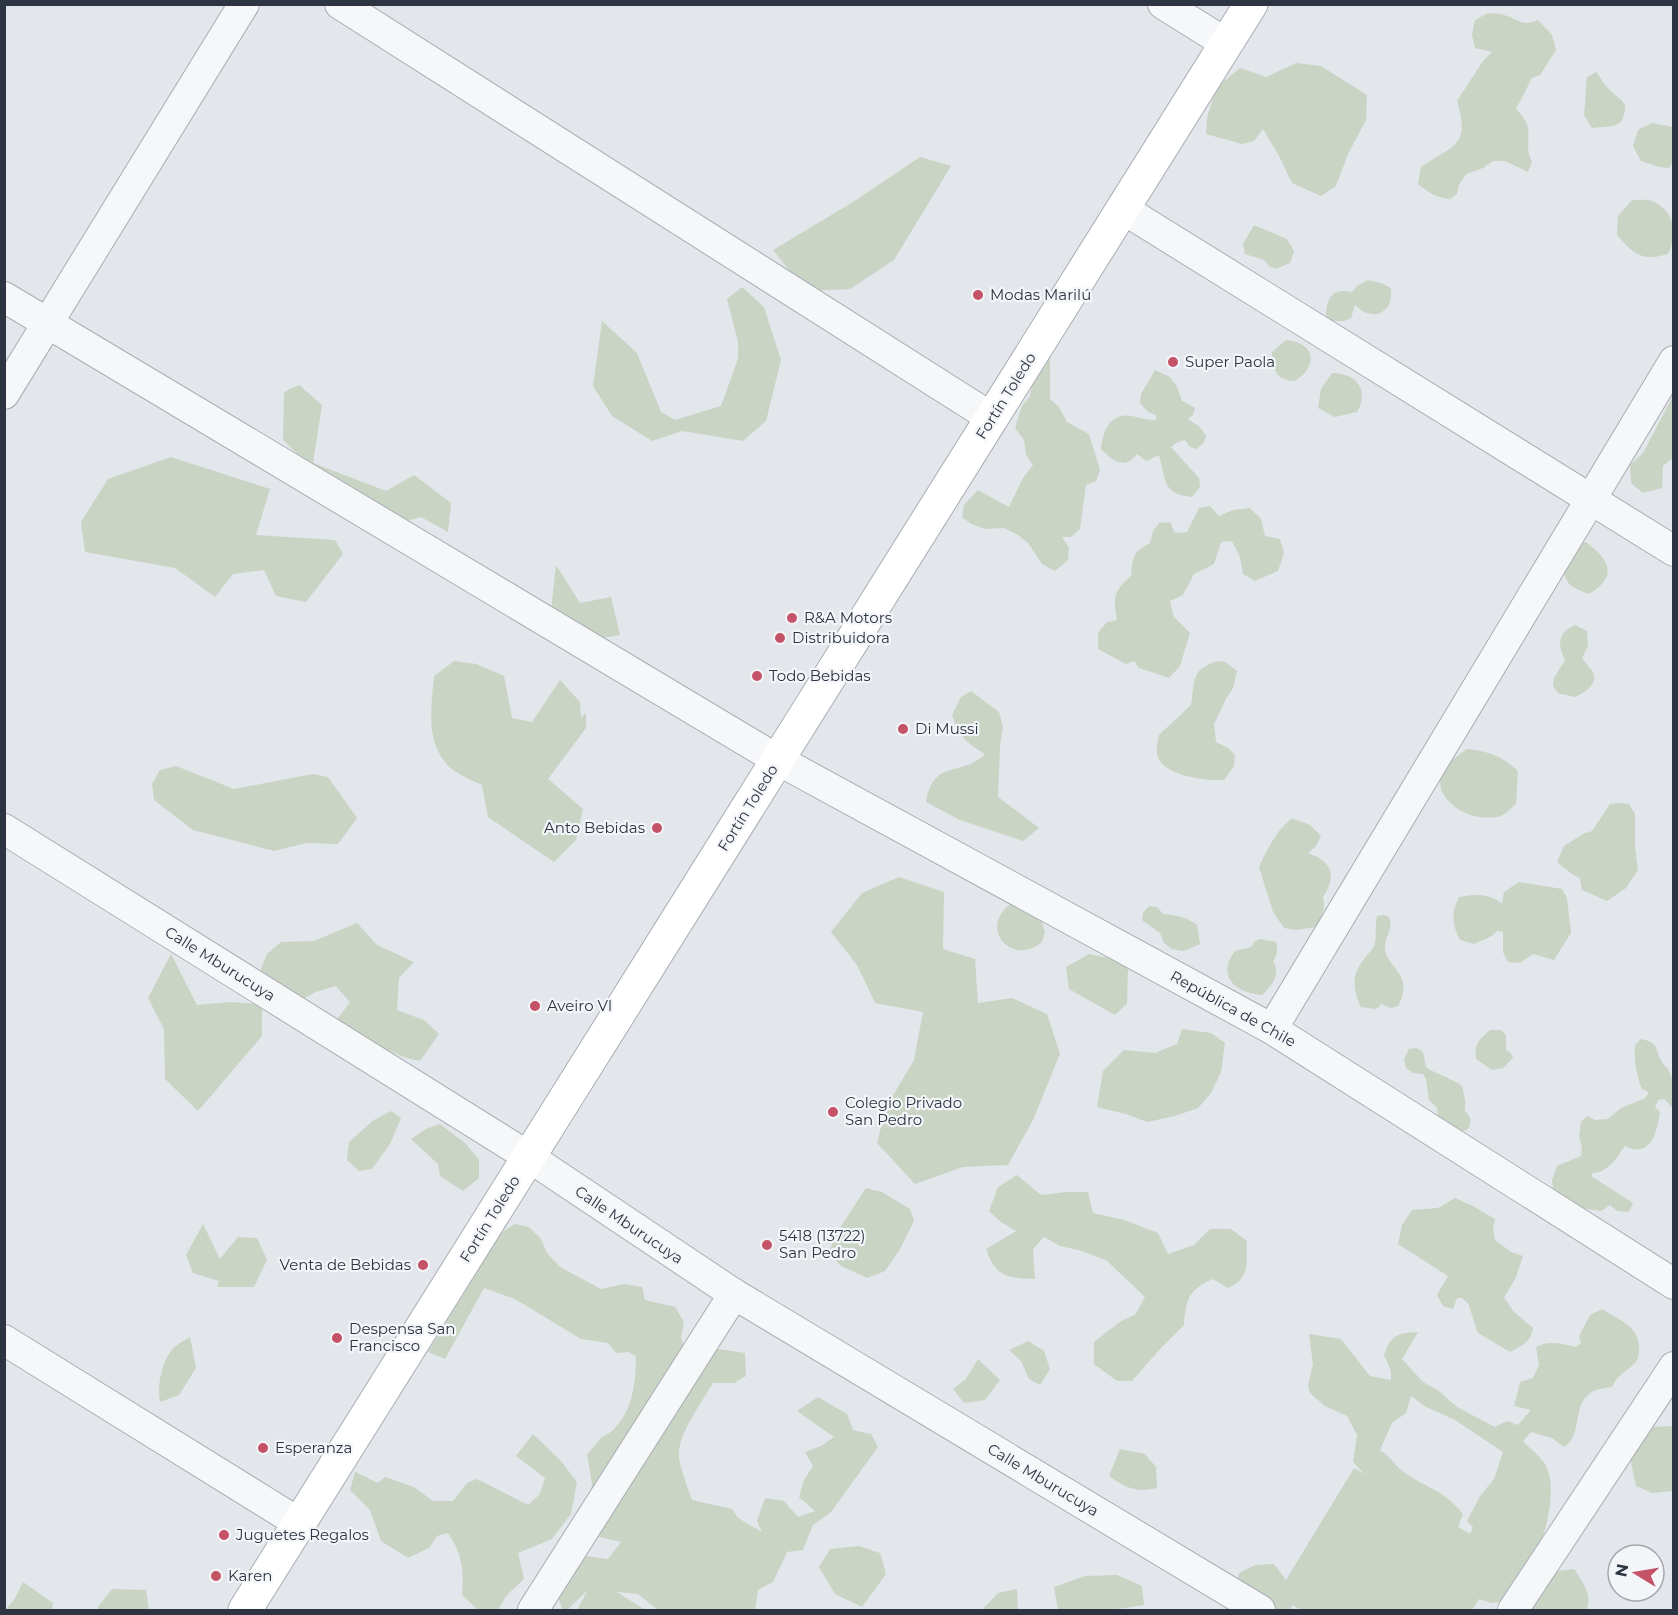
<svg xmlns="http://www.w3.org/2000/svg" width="1678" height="1615" viewBox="0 0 1678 1615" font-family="Montserrat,sans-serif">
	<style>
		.green { fill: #c9d4c5; fill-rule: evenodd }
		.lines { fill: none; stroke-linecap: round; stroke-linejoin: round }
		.street-casing { stroke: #a8adb4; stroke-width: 32 }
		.secondary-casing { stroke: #a8adb4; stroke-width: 35 }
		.street { stroke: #f6f7f9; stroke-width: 30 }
		.secondary { stroke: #fff; stroke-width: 33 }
		.poi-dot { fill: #c55367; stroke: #f3f5f8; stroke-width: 2 }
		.labels { text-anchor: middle; stroke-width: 4.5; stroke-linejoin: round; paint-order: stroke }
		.poi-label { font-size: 15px; fill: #2c3541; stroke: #f3f5f8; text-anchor: start }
		.street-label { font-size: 15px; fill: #2c3541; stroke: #f3f5f8 }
	</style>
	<rect width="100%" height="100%" fill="#e3e6ea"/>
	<g class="green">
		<path d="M1488,13C1493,14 1499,13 1504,15C1519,19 1521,27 1538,20L1552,35L1556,50L1540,75L1532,78L1516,109C1539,131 1521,141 1532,162L1528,172L1505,161H1493L1483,168L1466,174L1459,185L1457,194L1450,199C1437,198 1428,192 1418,184L1421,167C1453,144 1471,148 1457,101L1483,61L1492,52L1475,48L1472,35L1475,20Z"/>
		<path d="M1296,63L1321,66L1367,95L1366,120L1348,154L1336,186L1321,196L1292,183L1279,156L1263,129L1254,141L1242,144L1206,134L1207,118L1216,88L1240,68L1266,77Z"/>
		<path d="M1596,72C1601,77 1603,83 1607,87C1619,101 1632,100 1621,122L1613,126L1592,128L1584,115C1586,102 1585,90 1587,77Z"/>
		<path d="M1652,123L1673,127V161L1669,168L1659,167L1641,161L1633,146L1638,130Z"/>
		<path d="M920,157L951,166L894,260L850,289L806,291L773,250L853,202Z"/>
		<path d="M1632,200C1638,200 1647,199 1652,201C1675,211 1678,233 1668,254C1642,262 1633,254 1617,235L1618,216Z"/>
		<path d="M1254,225L1287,239L1294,251L1290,263L1276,269L1269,266L1264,260L1245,254L1243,244Z"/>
		<path d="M1368,280L1381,283L1391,288C1394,313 1373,323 1355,305L1351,318L1344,321H1331L1326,315C1327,297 1333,288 1352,292L1357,286Z"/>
		<path d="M742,287L764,307L781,360L766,421L743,441L682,431L652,441L612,416L593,386L602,321L637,353L661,412L675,420L721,406L738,359V342L727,299Z"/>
		<path d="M1286,340C1315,343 1319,365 1295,381C1275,380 1273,370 1272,352Z"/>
		<path d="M1050,348V399L1059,407L1067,422L1089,434L1100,470L1096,481L1086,485L1080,529L1071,537H1062L1069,548L1068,560L1055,571L1042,564L1028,543L1018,535L1004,528L985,529L971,524L962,517L964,505L978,490L1009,507L1023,478L1033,465L1026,455L1024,440L1015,428L1022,406L1030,396L1033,379Z"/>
		<path d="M1155,370L1170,377L1177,387L1182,401L1195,408L1193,415L1188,419L1200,427L1206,436L1204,442L1197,449L1190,447L1185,440L1178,442L1171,447L1199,478L1200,487L1192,497C1162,494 1166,480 1159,455L1146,461L1137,454C1124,471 1112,460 1101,449C1103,431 1110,412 1132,416C1141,418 1147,420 1156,420V415L1148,412L1140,403L1141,394Z"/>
		<path d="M1332,373C1356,373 1370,390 1357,412L1335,417L1318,408L1321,389Z"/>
		<path d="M299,385L322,405L313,463L386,491L414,475L451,503L448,532L421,517L376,529L283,440L284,392Z"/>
		<path d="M1673,396V458L1663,466L1662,488L1643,493L1631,483L1630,465L1643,453Z"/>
		<path d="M171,457L270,489L256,535L335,540L343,554L306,602L276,596L264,570L233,574L215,597L175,568L85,552L81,522L108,479Z"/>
		<path d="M1210,506L1219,516L1233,510L1250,508L1261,519L1265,536L1280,539L1284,553L1278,571L1255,581L1243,574L1240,557L1232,541L1221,542L1214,564L1194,574L1183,595L1170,601L1174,617L1190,633L1180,666L1169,678L1139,668L1134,661L1126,664L1098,649V633L1107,622L1117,620C1113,599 1113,591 1131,576C1133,556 1132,553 1150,543L1153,531L1159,523L1170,522L1175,533L1187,532L1199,508Z"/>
		<path d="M1586,542C1609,560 1619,576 1589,594C1565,585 1564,582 1563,556L1573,544Z"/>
		<path d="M556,565L580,603L611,597L620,635L574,643L549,629Z"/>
		<path d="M1575,625L1587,631L1588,646L1582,658C1585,663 1593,670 1594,675C1596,686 1583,694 1574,697L1558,693L1553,686L1554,678L1565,660C1557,644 1558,633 1575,625Z"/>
		<path d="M454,661L476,664L504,676L512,718L532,722L560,680L580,702L581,717L586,713V728L548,779L583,809L576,840L554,862L488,817L482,785C473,781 464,777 456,772C424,750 431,710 434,676Z"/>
		<path d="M1218,661L1225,662L1237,671L1233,688L1226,699L1214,724L1216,742L1228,748L1235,755L1234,766L1224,780C1206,781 1161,776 1157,754C1156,748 1158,740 1159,735L1191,705C1195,680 1191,669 1218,661Z"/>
		<path d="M971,691L999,712L1003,727L1000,745L998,797L1039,828L1023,841L960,820L926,802C933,758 961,778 985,754C965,742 960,737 952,715L961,697Z"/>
		<path d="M1467,749C1488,751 1502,756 1518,771L1516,804C1511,808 1506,814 1501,816C1479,822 1453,812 1442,792C1440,787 1440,780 1440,774L1448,763Z"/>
		<path d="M176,766L234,789L313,774L328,777L357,818L338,844L306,843L274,851L193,830L154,800L152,784L160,770Z"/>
		<path d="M1620,803L1629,804L1635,814V847L1638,870L1626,888L1607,901L1582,890L1580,878L1572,874L1557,862L1564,846L1583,834L1592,831L1610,804Z"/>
		<path d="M1292,818L1310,825L1321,836L1316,846L1308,853C1331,861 1338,875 1323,897C1326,910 1322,917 1315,927L1297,930L1284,928L1273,912L1259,867C1267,849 1277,830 1292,818Z"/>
		<path d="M899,877L944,892L943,949L975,959L978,1003L1012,998L1047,1014L1060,1054L1033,1120L1008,1165L963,1167L915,1184L877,1143L886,1107L914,1060L923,1012L875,1003L857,965L831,932L862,893Z"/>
		<path d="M1519,882L1562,889L1567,898L1571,933L1554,960L1533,954L1520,963L1508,962L1503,952V932L1497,931L1492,936L1474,944L1460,940C1452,925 1451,913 1459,897C1476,894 1486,893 1502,903L1504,892Z"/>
		<path d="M1017,900L1039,913L1045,932L1042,942C1038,945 1034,948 1029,949C1003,958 979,920 1017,900Z"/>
		<path d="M1149,906L1157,907L1163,914C1177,915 1186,917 1197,925L1200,944L1184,951L1172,949L1164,943L1160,933L1142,920L1143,913Z"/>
		<path d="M1384,915L1389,917C1393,928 1387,934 1385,945C1383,967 1417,974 1398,1006L1391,1008L1381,1004L1379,1007L1375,1009L1361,1007C1353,990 1351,975 1364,959C1366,955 1371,952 1373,948C1378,938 1374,927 1377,916Z"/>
		<path d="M357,923L377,945L414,962L399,978L397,1010L424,1020L439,1034L420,1061L406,1058L385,1049L351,1063L335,1022L350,1002L336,986L316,992L282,1009L257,979L267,954L281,942L314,941Z"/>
		<path d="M1260,939L1276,942C1278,949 1278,954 1273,961C1281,975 1272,985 1262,995C1235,993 1216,976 1235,951L1251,947L1255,941Z"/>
		<path d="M171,954L197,1005L230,1002L262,1004V1036L198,1111L165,1079L164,1029L148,998Z"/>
		<path d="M1089,954L1109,958L1128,966L1127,1004L1115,1015L1069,989L1066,967Z"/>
		<path d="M1182,1029L1211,1033L1225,1043L1221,1072L1211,1093L1198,1108L1175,1116L1147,1122L1126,1114L1097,1107L1103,1071L1124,1050L1155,1053L1177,1044Z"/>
		<path d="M1490,1030H1501L1506,1035V1050L1511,1053L1513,1058L1503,1068L1492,1070L1476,1059C1474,1044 1479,1040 1490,1030Z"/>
		<path d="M1641,1039C1660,1043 1654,1048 1662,1062C1665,1068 1665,1064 1668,1069C1675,1081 1673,1095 1673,1108L1664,1099L1658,1100L1655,1107L1660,1112C1657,1132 1651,1159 1625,1146C1616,1158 1609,1172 1593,1173L1591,1176L1633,1203L1629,1212L1617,1211L1610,1205L1601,1211L1574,1207L1554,1196L1552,1180L1557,1166L1581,1156L1582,1148L1579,1136L1581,1122L1587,1116L1595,1120L1608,1119L1621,1108L1645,1098L1649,1092L1642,1089C1636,1074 1634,1061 1635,1045Z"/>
		<path d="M1416,1048C1428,1052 1422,1060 1427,1068C1428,1070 1455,1080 1462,1086L1465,1100V1111C1472,1118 1472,1122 1467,1130L1453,1132L1438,1123L1437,1108L1429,1100L1426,1079L1423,1074L1413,1073L1406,1068L1404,1059L1409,1049Z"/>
		<path d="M391,1111L401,1118L390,1144L372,1169L359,1171L347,1160L349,1142L374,1120Z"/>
		<path d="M440,1124L465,1143L479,1160V1178L463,1191L440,1176L438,1164L411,1139L426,1129Z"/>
		<path d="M1017,1175L1041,1195L1066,1192H1088L1093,1213L1124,1220L1158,1233L1168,1254L1194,1245L1210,1229H1231L1247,1241C1246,1263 1251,1278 1228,1288L1213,1279C1188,1290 1186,1299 1184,1325L1160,1349L1132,1381H1117L1094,1364V1342L1121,1321L1135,1315L1145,1297L1106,1260L1078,1250L1060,1246L1044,1237L1033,1249L1035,1279C1006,1278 996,1277 986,1249L1016,1231L1001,1222L989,1211L998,1187Z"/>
		<path d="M866,1188L882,1192L910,1209L914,1221L899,1251L885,1271L867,1278L841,1266L829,1252L836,1234Z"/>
		<path d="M1455,1198L1473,1206L1495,1219L1493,1228L1495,1240L1511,1252L1523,1256L1516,1277L1504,1298L1514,1312L1533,1328C1531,1342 1522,1346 1510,1352L1478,1333L1468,1303L1462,1298H1457L1453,1309L1443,1306L1437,1295L1448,1276L1398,1244L1402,1225L1412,1210L1438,1208Z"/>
		<path d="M203,1224L220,1259L238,1237L257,1238L267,1260L254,1287H217L219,1281L193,1273L186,1255Z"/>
		<path d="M515,1224L529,1227L541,1239L547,1253L560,1267L601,1289L624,1284L642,1287L645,1300L675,1307L684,1322L681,1337L685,1350L590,1503L592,1484L587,1454C592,1449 596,1444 600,1439C605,1435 611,1433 615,1428C633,1409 636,1381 636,1356L628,1352L616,1353L608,1343L581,1339L515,1299L484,1288L445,1359L428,1352L501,1233Z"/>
		<path d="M1602,1309C1611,1315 1623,1320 1631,1328C1639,1336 1643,1354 1635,1363C1626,1372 1617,1375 1612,1387C1604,1388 1594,1389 1588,1395C1573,1407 1582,1436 1564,1447L1552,1438L1531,1432L1523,1441C1529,1448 1538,1454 1543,1461C1566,1492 1533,1566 1521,1599L1491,1603L1479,1599L1472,1610H1302L1292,1605L1290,1610H1267L1234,1594L1239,1573L1255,1565L1274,1564L1286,1580L1354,1468L1364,1474L1353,1462L1357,1435L1347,1416L1325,1406L1310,1393L1308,1385L1313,1364L1309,1334L1341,1339L1370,1376L1391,1380V1371L1384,1355C1391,1335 1397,1333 1418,1332L1402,1359L1423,1382L1439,1391L1457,1407L1495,1427L1507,1421L1518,1425L1531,1410L1514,1406L1520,1382L1533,1378L1539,1365L1536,1347C1550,1340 1561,1344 1576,1347L1581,1343L1579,1336L1590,1315ZM1411,1396L1424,1406L1455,1420L1503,1452L1494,1479L1480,1496L1467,1521L1473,1527L1470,1534L1458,1527L1463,1514C1443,1489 1428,1489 1405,1473C1395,1466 1390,1456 1380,1450L1392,1423L1406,1413Z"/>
		<path d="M190,1337L196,1368L179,1395L160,1402C157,1387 161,1364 171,1351C175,1345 184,1341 190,1337Z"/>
		<path d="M1028,1341L1044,1351L1050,1369L1040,1385L1029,1379L1021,1361L1009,1350Z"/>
		<path d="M711,1348L745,1353L746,1376L734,1383H713C701,1403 683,1427 679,1450C677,1463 688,1487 692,1500L732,1509L738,1518L762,1532L757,1521L765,1498L784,1501L798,1517L815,1511L799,1497L804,1480L813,1466L805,1452L821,1446L834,1437L797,1411L818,1397L847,1414L853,1430L871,1434L878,1447L831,1512L813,1525L803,1550L787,1552L773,1582L758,1590L755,1610H658L638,1594L617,1592L645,1610H577L588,1590L572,1605L568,1610H561L562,1608L557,1595L579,1555L608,1559L621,1542L596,1536Z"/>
		<path d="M978,1359L1000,1380L985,1400L964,1403L953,1389L966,1379Z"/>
		<path d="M1671,1426L1673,1430V1491L1652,1493L1636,1486L1629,1453L1649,1427Z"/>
		<path d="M533,1434L560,1460L577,1482L571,1514L552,1539L518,1553L524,1579L506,1596L498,1610L477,1609L462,1595C464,1571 462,1553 448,1533L437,1536L429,1548L408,1558L381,1541L370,1510L350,1490L355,1472L378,1483L385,1477L414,1487L433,1501H453L467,1483L477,1479L528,1505L540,1494L545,1478L516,1456Z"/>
		<path d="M1120,1449L1145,1454L1156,1467L1157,1488C1136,1493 1126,1488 1109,1476Z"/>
		<path d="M859,1546L880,1553L886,1574L862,1607L835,1594L819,1567L830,1549Z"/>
		<path d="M1574,1569C1583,1583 1592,1593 1587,1610H1528L1543,1587L1557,1571Z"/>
		<path d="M1117,1575L1142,1586L1144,1605L1111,1610H1058L1054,1587L1085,1576Z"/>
		<path d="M23,1582L53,1603L52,1610H5L14,1600Z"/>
		<path d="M112,1589L146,1590L149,1610H98V1607Z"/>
		<path d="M1017,1589L1018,1610H982L998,1593Z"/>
	</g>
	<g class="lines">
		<g class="street-casing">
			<g id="street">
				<path d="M340,4L992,418"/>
				<path d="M1163,4L1227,44"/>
				<path d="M1123,209L1674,551"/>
				<path d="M4,297L778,760L1272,1029L1674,1284"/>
				<path d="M4,394L244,4"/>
				<path d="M4,829L529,1157L734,1294L1260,1610"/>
				<path d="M1272,1029L1674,361"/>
				<path d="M4,1340L299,1523"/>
				<path d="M533,1610L734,1294"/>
				<path d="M1513,1610L1674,1367"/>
			</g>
		</g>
		<g class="secondary-casing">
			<path id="secondary" d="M245,1610L1251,4"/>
		</g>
		<use href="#street" class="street"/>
		<use href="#secondary" class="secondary"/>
	</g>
	<g class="poi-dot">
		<circle cx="978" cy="295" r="6"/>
		<circle cx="1173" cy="362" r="6"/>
		<circle cx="792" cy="618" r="6"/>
		<circle cx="780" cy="638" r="6"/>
		<circle cx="757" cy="676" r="6"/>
		<circle cx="903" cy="729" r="6"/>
		<circle cx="657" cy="828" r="6"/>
		<circle cx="535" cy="1006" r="6"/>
		<circle cx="833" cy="1112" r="6"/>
		<circle cx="767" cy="1245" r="6"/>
		<circle cx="423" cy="1265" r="6"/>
		<circle cx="337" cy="1338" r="6"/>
		<circle cx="263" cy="1448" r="6"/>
		<circle cx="224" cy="1535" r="6"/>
		<circle cx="216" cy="1576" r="6"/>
	</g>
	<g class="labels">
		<g class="poi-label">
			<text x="990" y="300">Modas Marilú</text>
			<text x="1185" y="367">Super Paola</text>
			<text x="804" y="623">R&amp;A Motors</text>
			<text x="792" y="643">Distribuidora</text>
			<text x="769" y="681">Todo Bebidas</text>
			<text x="915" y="734">Di Mussi</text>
			<text x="645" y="833" text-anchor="end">Anto Bebidas</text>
			<text x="547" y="1011">Aveiro VI</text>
			<text x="845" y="1108">Colegio Privado<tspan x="845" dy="17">San Pedro</tspan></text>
			<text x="779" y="1241">5418 (13722)<tspan x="779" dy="17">San Pedro</tspan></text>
			<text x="411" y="1270" text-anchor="end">Venta de Bebidas</text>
			<text x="349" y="1334">Despensa San<tspan x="349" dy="17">Francisco</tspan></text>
			<text x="275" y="1453">Esperanza</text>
			<text x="236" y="1540">Juguetes Regalos</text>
			<text x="228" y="1581">Karen</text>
		</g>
		<g class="street-label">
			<text transform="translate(1006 396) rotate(-58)" y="5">Fortín Toledo</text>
			<text transform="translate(748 808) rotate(-58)" y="5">Fortín Toledo</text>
			<text transform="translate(220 964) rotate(32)" y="5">Calle Mburucuya</text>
			<text transform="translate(1233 1009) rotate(29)" y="5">República de Chile</text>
			<text transform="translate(490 1219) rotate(-58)" y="5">Fortín Toledo</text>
			<text transform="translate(629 1225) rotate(34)" y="5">Calle Mburucuya</text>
			<text transform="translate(1043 1480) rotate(31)" y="5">Calle Mburucuya</text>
		</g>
	</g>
	<rect width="1678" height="1615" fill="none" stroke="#2c3541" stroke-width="12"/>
	<g transform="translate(1636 1573) rotate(281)"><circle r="28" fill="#f3f5f8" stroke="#a3a8af" stroke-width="1.5"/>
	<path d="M0-4.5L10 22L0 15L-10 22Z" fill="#c55367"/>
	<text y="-9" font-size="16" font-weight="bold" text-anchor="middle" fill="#2c3541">N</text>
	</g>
</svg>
